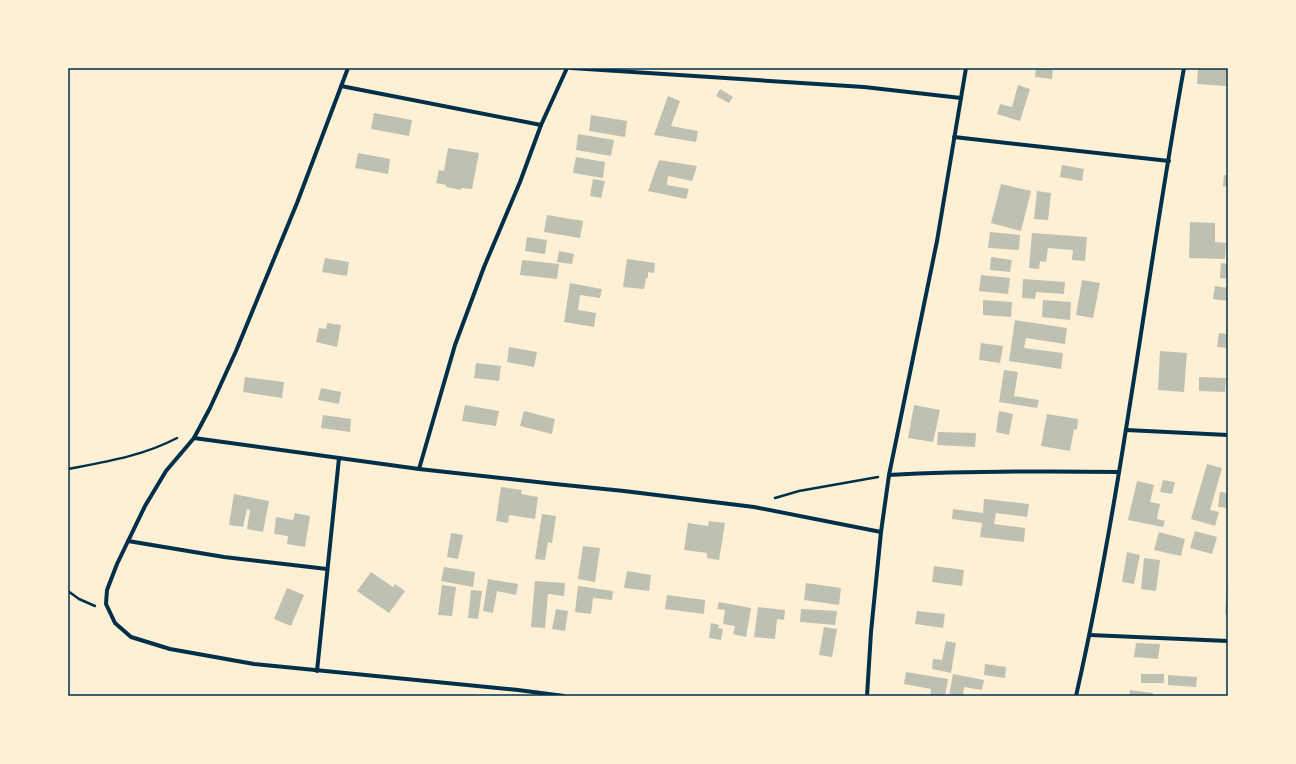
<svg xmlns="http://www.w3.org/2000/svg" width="1296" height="764" viewBox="0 0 1296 764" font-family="Raleway,sans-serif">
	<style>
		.building { fill: #bec0b2 }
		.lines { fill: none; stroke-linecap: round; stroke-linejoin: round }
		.path { stroke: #003049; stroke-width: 2.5 }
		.minor { stroke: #003049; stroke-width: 4 }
		.neatline { fill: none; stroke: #003049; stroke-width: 1.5 }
	</style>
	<rect width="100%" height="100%" fill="#fdf0d5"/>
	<g class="building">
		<path d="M1036,68H1053L1052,79L1035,77Z"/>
		<path d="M1198,68H1227L1226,86L1197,84Z"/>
		<path d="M1018,85L1030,89L1020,121L997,114L1000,104L1012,107Z"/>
		<path d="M720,89L733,97L729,103L716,96Z"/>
		<path d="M668,96L680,101L671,126L698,131L696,142L654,135Z"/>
		<path d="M374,113L412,120L409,136L371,129Z"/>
		<path d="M591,115L627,121L625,137L589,131Z"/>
		<path d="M578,134L614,140L611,156L576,150Z"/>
		<path d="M448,148L479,153L472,189L461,188V190L446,187V185L436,183L439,170L444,171Z"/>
		<path d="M358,153L390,159L388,174L355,168Z"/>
		<path d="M576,157L605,162L603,178L573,173Z"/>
		<path d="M659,160L697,166L692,181L668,176L667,185L689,189L686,199L648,191Z"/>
		<path d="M1062,165L1084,169L1082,181L1060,177Z"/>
		<path d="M1224,175L1228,176V187L1223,186Z"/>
		<path d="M593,179L605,181L601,198L590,196Z"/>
		<path d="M1001,184L1031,191L1021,231L991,223Z"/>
		<path d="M1037,191L1051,193L1048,220L1034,219Z"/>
		<path d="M547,215L583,221L580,238L544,232Z"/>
		<path d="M1190,222L1215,223V242L1226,243L1225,259L1189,258Z"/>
		<path d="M990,232L1020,235L1019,250L988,248Z"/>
		<path d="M1032,233L1087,237L1085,261L1072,260L1073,250L1048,248L1046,262L1040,261L1039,269L1029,268Z"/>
		<path d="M527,237L547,240L545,254L525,251Z"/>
		<path d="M559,251L574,254L572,264L557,262Z"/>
		<path d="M991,257L1012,260L1010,272L990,270Z"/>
		<path d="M325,258L349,262L347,276L322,272Z"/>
		<path d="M627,259L655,263L654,273L648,272V278H646L644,289L623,287Z"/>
		<path d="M522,260L559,264L557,279L520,275Z"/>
		<path d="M1221,263L1228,264V279L1220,278Z"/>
		<path d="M981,275L1010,278L1008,294L979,291Z"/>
		<path d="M1023,279L1065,282L1064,294L1036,292L1035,299L1022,298Z"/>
		<path d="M1082,280L1100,283L1093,318L1076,315Z"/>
		<path d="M570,283L602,289L600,298L580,295L578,310L596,313L594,327L564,322Z"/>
		<path d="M1215,286L1228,288V301L1213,299Z"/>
		<path d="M983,300L1012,302L1011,317L983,315Z"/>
		<path d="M1043,300L1071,302L1070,320L1042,317Z"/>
		<path d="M1015,320L1067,328L1065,344L1026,338L1024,348L1063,353L1061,369L1009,361Z"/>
		<path d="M327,323L341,325L337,347L316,342L319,328L326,329Z"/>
		<path d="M1227,325H1228V348L1217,347L1219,333L1226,334Z"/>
		<path d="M981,343L1003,346L1000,363L979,360Z"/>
		<path d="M509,347L537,352L534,367L507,362Z"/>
		<path d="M1160,351L1187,353L1184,392L1158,390Z"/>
		<path d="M476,363L501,366L499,381L474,378Z"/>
		<path d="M1004,370L1018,372L1014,396L1039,400L1037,408L999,402Z"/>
		<path d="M245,377L284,382L282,398L243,392Z"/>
		<path d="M1199,377L1226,378L1225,392L1199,391Z"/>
		<path d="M321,388L341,392L339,404L318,400Z"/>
		<path d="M465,405L499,411L496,426L462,421Z"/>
		<path d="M914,405L940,410L933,442L908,438Z"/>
		<path d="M524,411L555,419L552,434L520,426Z"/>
		<path d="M999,411L1013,414L1009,435L996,432Z"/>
		<path d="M1047,414L1078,419L1077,430L1074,429L1070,451L1041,446Z"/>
		<path d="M323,415L351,419L350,432L321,428Z"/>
		<path d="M938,432L976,433L975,447L937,445Z"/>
		<path d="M1207,464L1222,468L1210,510L1219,512L1215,526L1191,519Z"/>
		<path d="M1163,480L1175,482L1172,494L1160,492Z"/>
		<path d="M1137,481L1154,485L1150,502L1160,504L1157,519L1165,521L1163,527L1128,520Z"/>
		<path d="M501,487L522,490L521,494L538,497L535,519L509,515L508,523L496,521Z"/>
		<path d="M1220,492L1228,493V508L1218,507Z"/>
		<path d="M234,494L269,501L263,532L247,529L250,510L247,509L243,527L229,525Z"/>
		<path d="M984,499L1029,504L1027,517L996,513L994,524L1025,528L1024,542L980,537L982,523L952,519L953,509L983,513Z"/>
		<path d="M295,513L310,516L305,547L287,544L288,536L274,534L276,517L293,520Z"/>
		<path d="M542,514L556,516L552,543L548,542L545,560L535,559Z"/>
		<path d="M709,521L725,523L719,560L707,558V553L684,550L688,523L708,526Z"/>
		<path d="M1195,531L1217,537L1212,554L1190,548Z"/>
		<path d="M1159,532L1185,539L1181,556L1154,550Z"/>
		<path d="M451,533L463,535L458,559L447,557Z"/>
		<path d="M583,546L600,548L595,582L578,579Z"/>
		<path d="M1127,552L1140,555L1134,584L1122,582Z"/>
		<path d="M1144,558L1160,560L1156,591L1141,589Z"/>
		<path d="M934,566L964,570L962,586L932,582Z"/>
		<path d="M444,567L475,572L473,587L441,581Z"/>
		<path d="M627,571L651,575L649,591L624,588Z"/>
		<path d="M371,572L393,587L395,584L405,591L389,613L357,591Z"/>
		<path d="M488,579L518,584L516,595L497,591L493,613L483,611Z"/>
		<path d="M1227,579H1228V614H1225Z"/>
		<path d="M535,581L565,583L564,596L548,594L545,628L531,627Z"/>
		<path d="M806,583L841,588L839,605L804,600Z"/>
		<path d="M442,585L456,587L452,616L438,615Z"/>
		<path d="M578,586L613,591L612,600L593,598L591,614L575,612Z"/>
		<path d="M287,588L304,595L291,626L274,619Z"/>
		<path d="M471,590L482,591L478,619L468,618Z"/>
		<path d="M667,595L705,600L704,614L665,609Z"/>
		<path d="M719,602L751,608L746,637L733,634L735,626L723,624L725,610L717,609Z"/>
		<path d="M758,607L785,610L784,620L777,619L775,639L754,637Z"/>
		<path d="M556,609L568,611L565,631L552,629Z"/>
		<path d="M801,609L837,611L835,625L800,622Z"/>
		<path d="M917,611L945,614L943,628L915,624Z"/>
		<path d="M711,623L719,625L718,628L723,629L721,640L709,638Z"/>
		<path d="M824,627L837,629L832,657L819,655Z"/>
		<path d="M946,641L956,643L951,673L932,669L933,659L942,660Z"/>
		<path d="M1136,643L1160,644L1158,659L1134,657Z"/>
		<path d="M985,664L1006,667L1005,678L984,675Z"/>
		<path d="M906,672L948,679L945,696H930L931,689L904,684Z"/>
		<path d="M953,674L984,680L982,690L964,687L963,696H949Z"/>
		<rect x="1141" y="674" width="23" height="9"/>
		<path d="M1168,675L1197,677L1196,687L1168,685Z"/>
		<path d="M1130,690L1153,693V696H1129Z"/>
	</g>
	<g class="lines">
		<g class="path">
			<path d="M68,469C105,462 143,456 177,438"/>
			<path d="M775,498L799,491L878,477"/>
			<path d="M68,591L79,599L95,606"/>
		</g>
		<g class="minor">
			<path d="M348,68L297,203L236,351L210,408L194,438L166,471L145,506L117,564L107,590L106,604L115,623L131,637L170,649L254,664L518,690L564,696"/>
			<path d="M571,68L864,87L961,98"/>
			<path d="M341,86L541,125"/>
			<path d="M954,137L1169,161"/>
			<path d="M1126,430L1228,435"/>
			<path d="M194,438L419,469L555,484L624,491L754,507L881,532"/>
			<path d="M419,469L455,345L484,267L520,182L541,125L567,68"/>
			<path d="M889,475C966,471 1042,471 1119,472"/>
			<path d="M128,541L224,557L327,569"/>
			<path d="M1090,635L1228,641"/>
			<path d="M317,671L339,458"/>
			<path d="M867,696L871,632L881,532L889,475L937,241L966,68"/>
			<path d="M1076,696C1123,489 1146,277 1184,68"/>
		</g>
	</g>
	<rect width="1296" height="764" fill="none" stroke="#fdf0d5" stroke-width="138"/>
	<rect x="69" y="69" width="1158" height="626" class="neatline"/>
</svg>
